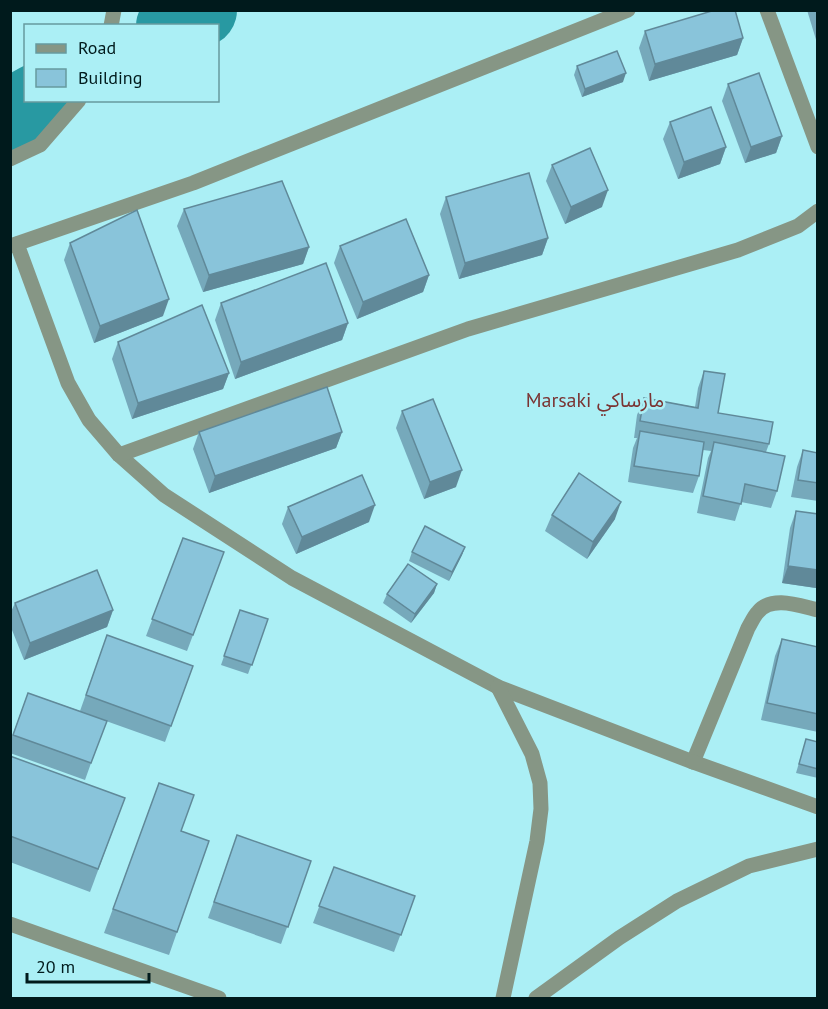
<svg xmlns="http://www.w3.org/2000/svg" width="828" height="1009" viewBox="0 0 828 1009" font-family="'PT Sans','Noto Sans Arabic',sans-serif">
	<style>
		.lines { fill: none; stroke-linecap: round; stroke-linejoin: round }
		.river { stroke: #2899a2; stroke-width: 74 }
		.minor { stroke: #869685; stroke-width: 15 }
		.wall { fill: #76a9bb }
		.shaded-wall { fill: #608999 }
		.building { fill: #89c4da; stroke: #608999; stroke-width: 1.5 }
		.labels { text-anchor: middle; stroke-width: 5; stroke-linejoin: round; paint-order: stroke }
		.quarter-label { font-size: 20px; fill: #7a3332; stroke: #abeff5 }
	</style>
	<rect width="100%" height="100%" fill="#abeff5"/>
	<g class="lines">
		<g class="river">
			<path d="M173,26L200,10"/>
			<path d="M10,116L38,100"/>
		</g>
		<g class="minor">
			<path d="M767,10L818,147"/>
			<path d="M111,26L114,10"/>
			<path d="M10,159L40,145L79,100"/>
			<path d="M17,244L68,383L89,420L119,455L164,495L292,578L498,687L693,762L748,628C751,623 754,616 758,612C772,595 800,606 818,610"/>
			<path d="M10,246L193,183L628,10"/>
			<path d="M119,455L468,329L738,250L798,226L818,211"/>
			<path d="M498,687L532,754L540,783L541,809L537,841L503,998"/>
			<path d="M693,762L818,807"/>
			<path d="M10,924L219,998"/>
			<path d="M536,998L619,938L677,901L749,866L818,849"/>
		</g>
	</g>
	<g class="wall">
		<path d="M807,10H818V43H817Z"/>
		<path d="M645,31L743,38L737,55L649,81L639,48Z"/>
		<path d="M577,66L623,82L582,97L574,75Z"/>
		<path d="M728,84L782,136L776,153L745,163L722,101Z"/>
		<path d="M670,122L726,147L720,164L678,179L663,139Z"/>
		<path d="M552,165L602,207L565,224L546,181Z"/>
		<path d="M446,197L548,238L542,255L459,279L440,214Z"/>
		<path d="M184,209L309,247L303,264L203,292L177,226Z"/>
		<path d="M70,243L163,316L94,343L64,260Z"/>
		<path d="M340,246L429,275L423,292L357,319L334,263Z"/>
		<path d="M221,303L348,323L342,340L235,379L215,320Z"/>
		<path d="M118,342L229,373L223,389L132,419L112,359Z"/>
		<path d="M704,371L718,413L769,444L766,452L777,491L771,508L741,502L735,521L697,513L708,458L711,451L703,450L699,476L693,493L628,482L633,448L637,438H634L637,415L644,398L695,407L698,388Z"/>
		<path d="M402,411L456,487L424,499L396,428Z"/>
		<path d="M199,432H342L336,448L209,493L193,449Z"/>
		<path d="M803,450L818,453V501L791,497L797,467Z"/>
		<path d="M288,507L369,522L296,554L282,524Z"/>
		<path d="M796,511L818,514V585L816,588L782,583L790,528Z"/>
		<path d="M552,515L615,519L587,559L545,531Z"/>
		<path d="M183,538L224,552L187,651L146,636Z"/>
		<path d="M465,547L462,555L449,581L409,561L412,552Z"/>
		<path d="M437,584L434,593L411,623L383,603L387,594Z"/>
		<path d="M15,603L113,610L107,627L24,660L10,625V614Z"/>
		<path d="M240,610L268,619L248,674L221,665Z"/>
		<path d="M107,635L193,666L165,742L106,721L85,780L10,753V742L28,693L80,711Z"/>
		<path d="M782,639L818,647V732L761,720L775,656Z"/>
		<path d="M806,739L818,742V778L796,773Z"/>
		<path d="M10,756L125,798L90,892L10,862Z"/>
		<path d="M159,783L181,831L209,841L169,955L104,933Z"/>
		<path d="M237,835L311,861L281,944L208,918Z"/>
		<path d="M334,867L415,896L394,952L313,923Z"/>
	</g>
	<g class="shaded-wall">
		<path d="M743,38L737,55L649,81L655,64Z"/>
		<path d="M626,73L623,82L582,97L585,89Z"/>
		<path d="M782,136L776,153L745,163L751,147Z"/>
		<path d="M726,147L720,164L678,179L684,162Z"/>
		<path d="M608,190L602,207L565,224L571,207Z"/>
		<path d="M548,238L542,255L459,279L465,263Z"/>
		<path d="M309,247L303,264L203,292L209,275Z"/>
		<path d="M429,275L423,292L357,319L363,302Z"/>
		<path d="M169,299L163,316L94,343L100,326Z"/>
		<path d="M348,323L342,340L235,379L241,362Z"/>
		<path d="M229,373L223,389L132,419L138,403Z"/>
		<path d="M342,432L336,448L209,493L215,476Z"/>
		<path d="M462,470L456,487L424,499L430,482Z"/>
		<path d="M621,502L615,519L587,559L593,542Z"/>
		<path d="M375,505L369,522L296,554L302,537Z"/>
		<path d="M465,547L462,555L449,581L452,572Z"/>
		<path d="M788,566L818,570V585L816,588L782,583Z"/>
		<path d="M437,584L434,593L411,623L415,614Z"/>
		<path d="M113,610L107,627L24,660L30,643Z"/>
	</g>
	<g class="building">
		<path d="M715,10H735L743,38L655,64L645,31Z"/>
		<path d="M617,51L626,73L585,89L577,66Z"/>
		<path d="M759,73L782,136L751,147L728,84Z"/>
		<path d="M711,107L726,147L684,162L670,122Z"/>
		<path d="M590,148L608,190L571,207L552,165Z"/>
		<path d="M529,173L548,238L465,263L446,197Z"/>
		<path d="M282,181L309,247L209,275L184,209Z"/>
		<path d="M137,210L169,299L100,326L70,243Z"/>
		<path d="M406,219L429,275L363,302L340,246Z"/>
		<path d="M326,263L348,323L241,362L221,303Z"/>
		<path d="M202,305L229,373L138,403L118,342Z"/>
		<path d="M704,371L725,374L718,413L773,422L769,444L640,421L644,398L698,408Z"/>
		<path d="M327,387L342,432L215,476L199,432Z"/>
		<path d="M433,399L462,470L430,482L402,411Z"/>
		<path d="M640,431L704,442L699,476L634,466Z"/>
		<path d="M714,442L785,456L777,491L745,484L741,504L703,496Z"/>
		<path d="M803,450L818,453V483L798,480Z"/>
		<path d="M579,473L621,502L593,542L552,515Z"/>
		<path d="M362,475L375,505L302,537L288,507Z"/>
		<path d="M796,511L818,514V570L788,566Z"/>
		<path d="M425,526L465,547L452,572L412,552Z"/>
		<path d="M183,538L224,552L193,635L152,619Z"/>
		<path d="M408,564L437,584L415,614L387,594Z"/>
		<path d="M97,570L113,610L30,643L15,603Z"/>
		<path d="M240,610L268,619L252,665L224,656Z"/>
		<path d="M107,635L193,666L171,726L86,695Z"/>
		<path d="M782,639L818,647V714L767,703Z"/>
		<path d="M28,693L107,721L91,763L13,735Z"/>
		<path d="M806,739L818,742V769L799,764Z"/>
		<path d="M10,756L125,798L98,869L10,836Z"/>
		<path d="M159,783L194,795L181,831L209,841L177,932L113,909Z"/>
		<path d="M237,835L311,861L288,927L214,902Z"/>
		<path d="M334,867L415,896L401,935L319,906Z"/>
	</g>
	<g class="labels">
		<g class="quarter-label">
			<text x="595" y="407">Marsaki مارساكي</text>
		</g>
	</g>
	<rect width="828" height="1009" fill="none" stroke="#001a1c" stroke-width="24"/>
	<rect x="24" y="24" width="195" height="78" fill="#abeff5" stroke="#679a9e" stroke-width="1.5"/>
	<rect x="36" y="44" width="30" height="9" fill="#869685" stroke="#679a9e" stroke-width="1.5"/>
	<text x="78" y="54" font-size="18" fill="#001a1c">Road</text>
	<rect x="36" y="69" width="30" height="18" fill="#89c4da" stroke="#679a9e" stroke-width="1.5"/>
	<text x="78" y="84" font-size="18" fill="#001a1c">Building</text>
	<path d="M27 973v9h122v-9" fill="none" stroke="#001a1c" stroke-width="3"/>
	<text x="36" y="973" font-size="18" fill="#001a1c" stroke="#abeff5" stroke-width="4.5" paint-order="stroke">20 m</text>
</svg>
